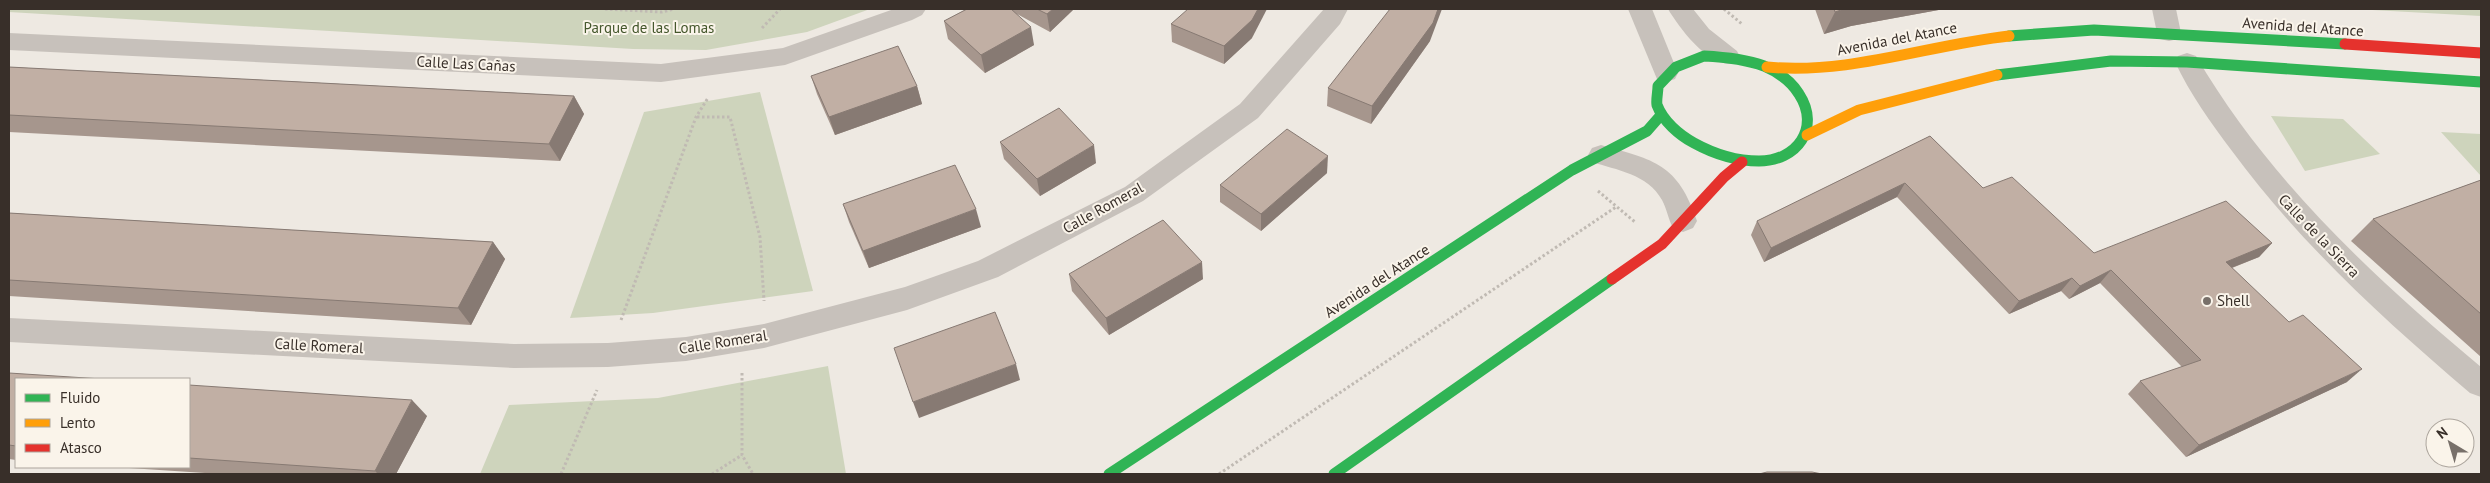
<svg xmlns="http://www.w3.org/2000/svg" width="2490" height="483" viewBox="0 0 2490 483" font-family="'PT Sans',sans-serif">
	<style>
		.green { fill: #ced4bc }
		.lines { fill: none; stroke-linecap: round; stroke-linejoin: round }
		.path { stroke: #c0bab3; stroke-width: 3; stroke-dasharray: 2.5 2.5; stroke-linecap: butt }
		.street { fill: #c7c1bb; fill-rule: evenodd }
		.fast { stroke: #30b455; stroke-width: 11 }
		.slow { stroke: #ff9f0a; stroke-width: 11 }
		.jam { stroke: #e5322d; stroke-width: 11 }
		.wall { fill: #a6968d }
		.shaded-wall { fill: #877a73 }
		.building { fill: #c1afa4; stroke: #877a73 }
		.poi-dot { fill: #78706a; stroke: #faf4ea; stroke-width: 2 }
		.labels { text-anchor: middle; stroke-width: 4; stroke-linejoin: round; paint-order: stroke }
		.street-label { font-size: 15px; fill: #382f29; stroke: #faf4ea }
		.park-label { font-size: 15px; fill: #44572c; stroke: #faf4ea }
		.poi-label { font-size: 15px; fill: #382f29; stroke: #faf4ea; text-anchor: start }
	</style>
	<rect width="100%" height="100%" fill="#eee9e2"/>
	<g class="green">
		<path d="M9,9H870L807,32L706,50L633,49L9,12Z"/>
		<path d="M2354,9H2481V16Z"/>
		<path d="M760,92L813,291L653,313L570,318L644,112Z"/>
		<path d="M2271,116L2343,119L2380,154L2305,171Z"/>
		<path d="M2441,132L2481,134V176Z"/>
		<path d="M828,366L846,474H480L509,405L658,398Z"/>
	</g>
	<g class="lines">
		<g class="path">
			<path d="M605,9L662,12L674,9"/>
			<path d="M1724,9L1742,24"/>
			<path d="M762,28L780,9"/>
			<path d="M697,117H730L760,237L764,301"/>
			<path d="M1598,191L1635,222"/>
			<path d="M621,320L696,117L708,98"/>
			<path d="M742,373V455L753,474"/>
			<path d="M561,474L597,390"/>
			<path d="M712,474L742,455"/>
			<path d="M1219,474L1616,207"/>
		</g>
		<g class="street">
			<path d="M894,9H926L922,15L912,20L785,65L661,82L9,50V33L661,64L783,48Z"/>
			<path d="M1324,9H1348L1340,24L1258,118L1143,201L998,277L907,310L764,348L686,361L608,367L514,368L9,342V318L514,344L608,343L686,337L764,324L905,287L978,261L1125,187L1240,104Z"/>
			<path d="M1628,9H1652L1678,73L1675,79L1666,82L1657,79Z"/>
			<path d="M1668,9H1693L1709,29L1737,51L1740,57L1737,63C1711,71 1680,29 1668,9Z"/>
			<path d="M2152,9H2176L2181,33L2178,39L2169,41L2160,39L2157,33Z"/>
			<path d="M2187,53L2196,56C2268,179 2372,276 2481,367V397L2470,393C2383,319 2300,243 2232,151C2211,123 2190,94 2175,62L2178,56Z"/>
			<path d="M1601,145C1655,160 1678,164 1697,221L1693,228L1683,232L1673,228C1668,219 1667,209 1662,200C1648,174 1616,170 1592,162L1588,155L1592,148Z"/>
		</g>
		<g class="fast">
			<path d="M2009,36L2094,30L2345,44"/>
			<path d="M1704,56C1724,57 1745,59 1764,66C1778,72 1791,81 1799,94C1821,128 1797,161 1759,161C1736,161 1714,154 1694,143C1679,135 1663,121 1657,105C1656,100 1658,92 1658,86L1676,67Z"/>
			<path d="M1997,75L2111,61L2187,62L2481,82"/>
			<path d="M1109,474L1572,170L1647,131L1661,115"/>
			<path d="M1334,474L1612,279"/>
		</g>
		<g class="slow">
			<path d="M1767,67C1849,75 1928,45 2009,36"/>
			<path d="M1807,135L1859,110L1997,75"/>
		</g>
		<g class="jam">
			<path d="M2345,44L2481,53"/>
			<path d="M1612,279L1662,244L1724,177L1742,162"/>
		</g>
	</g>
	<g class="wall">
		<path d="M967,9H1074L1050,32L1017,14L1034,45L985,73L948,39L944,21Z"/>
		<path d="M1815,9H1944L1851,26L1824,34Z"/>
		<path d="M1171,24L1252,38L1224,64L1172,42Z"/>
		<path d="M1430,41L1371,124L1327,106L1328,88Z"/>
		<path d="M9,67L574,96L584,114L560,161L9,132Z"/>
		<path d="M811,76L917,86L922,104L835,135L817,94Z"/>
		<path d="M1930,136L1983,188L2094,253L2272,243L2259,257L2232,268L2347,382L2186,457L2128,394L2140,381L2182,367L2100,283L2069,299L2061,291L2009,314L1897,197L1764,262L1751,235L1757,221Z"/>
		<path d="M1000,142L1096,163L1040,196L1004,159Z"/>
		<path d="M1327,173L1261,231L1220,202V185Z"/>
		<path d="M2481,180V357L2351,241L2373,219Z"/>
		<path d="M843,204L981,227L869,268L849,222Z"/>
		<path d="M9,213L493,242L505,259L471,325L9,296Z"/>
		<path d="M1069,274L1203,279L1109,335L1072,291Z"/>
		<path d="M9,373L16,379V460L9,459Z"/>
		<path d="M189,385L427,416L396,474H220L114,467H189Z"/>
	</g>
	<g class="shaded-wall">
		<path d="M1053,9H1074L1050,32L1047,14Z"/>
		<path d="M1258,9H1267L1252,38L1224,64V46Z"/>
		<path d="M1438,9H1442L1430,41L1371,124L1372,106Z"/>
		<path d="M1844,9H1944L1851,26L1824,34L1835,12Z"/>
		<path d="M1031,27L1034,45L985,73L981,55Z"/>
		<path d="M917,86L922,104L835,135L829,117Z"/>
		<path d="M574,96L584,114L560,161L549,144Z"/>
		<path d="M1094,145L1096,163L1040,196L1037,179Z"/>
		<path d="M1328,156L1327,173L1261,231V214Z"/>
		<path d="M1905,183L1897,197L1764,262L1771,248Z"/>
		<path d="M976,209L981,227L869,268L863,251Z"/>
		<path d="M493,242L505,259L471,325L458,308Z"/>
		<path d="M2272,243L2259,257L2213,275L2226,262Z"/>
		<path d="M1202,262L1203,279L1109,335L1106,318Z"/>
		<path d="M2111,270L2100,283L2069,299L2080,286Z"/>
		<path d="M2072,278L2061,291L2009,314L2019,301Z"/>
		<path d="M1016,364L1020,380L919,418L913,402Z"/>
		<path d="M2362,369L2347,382L2186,457L2199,445Z"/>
		<path d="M412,400L427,416L396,474H378L375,471Z"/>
	</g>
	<g class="building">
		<path d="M967,9H1011L1031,27L981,55L944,21Z"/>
		<path d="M1037,9H1053L1047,14Z"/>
		<path d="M1188,9H1258L1252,20L1224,46L1171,24Z"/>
		<path d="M1390,9H1438L1433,23L1372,106L1328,88Z"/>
		<path d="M1834,9H1844L1835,12Z"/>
		<path d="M898,46L917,86L829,117L811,76Z"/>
		<path d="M9,67L574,96L549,144L9,115Z"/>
		<path d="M1059,108L1094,145L1037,179L1000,142Z"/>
		<path d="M1287,129L1328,156L1261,214L1220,185Z"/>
		<path d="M1930,136L1983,188L2012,177L2094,253L2226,201L2272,243L2226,262L2289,322L2303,315L2362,369L2199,445L2140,381L2201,360L2111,270L2080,286L2072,278L2019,301L1905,183L1771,248L1757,221Z"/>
		<path d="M955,165L976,209L863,251L843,204Z"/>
		<path d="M2481,180V314L2373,219Z"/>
		<path d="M9,213L493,242L458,308L9,280Z"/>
		<path d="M1163,220L1202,262L1106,318L1069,274Z"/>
		<path d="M995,312L1016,364L913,402L894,348Z"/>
		<path d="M9,373L102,379H16V446L9,445Z"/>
		<path d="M189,385L412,400L375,471L189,458Z"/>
		<path d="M1767,472H1812L1822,474H1759Z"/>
	</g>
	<circle class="poi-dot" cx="2207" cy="301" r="5"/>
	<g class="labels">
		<g class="street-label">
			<text transform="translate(2303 27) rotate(4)" y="5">Avenida del Atance</text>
			<text transform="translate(1897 39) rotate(-11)" y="5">Avenida del Atance</text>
			<text transform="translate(466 64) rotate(3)" y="5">Calle Las Cañas</text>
			<text transform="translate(1103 208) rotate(-29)" y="5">Calle Romeral</text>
			<text transform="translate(2319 236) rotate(46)" y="5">Calle de la Sierra</text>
			<text transform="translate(1377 281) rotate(-33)" y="5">Avenida del Atance</text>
			<text transform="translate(723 342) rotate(-9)" y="5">Calle Romeral</text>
			<text transform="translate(319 346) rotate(3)" y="5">Calle Romeral</text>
		</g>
		<g class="park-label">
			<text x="649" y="33">Parque de las Lomas</text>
		</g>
		<g class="poi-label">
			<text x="2217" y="306">Shell</text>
		</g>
	</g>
	<rect width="2490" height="483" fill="none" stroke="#382f29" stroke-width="20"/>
	<rect x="15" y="378" width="175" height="90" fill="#faf4ea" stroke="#aca59d"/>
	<rect x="25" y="394" width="25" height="8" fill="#30b455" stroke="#aca59d"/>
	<text x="60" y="403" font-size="15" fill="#382f29">Fluido</text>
	<rect x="25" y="419" width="25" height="8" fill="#ff9f0a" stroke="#aca59d"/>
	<text x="60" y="428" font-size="15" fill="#382f29">Lento</text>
	<rect x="25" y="444" width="25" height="8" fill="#e5322d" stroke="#aca59d"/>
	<text x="60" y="453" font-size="15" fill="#382f29">Atasco</text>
	<g transform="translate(2450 443) rotate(322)"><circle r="24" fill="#faf4ea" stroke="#aca59d"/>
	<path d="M0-4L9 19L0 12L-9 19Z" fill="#78706a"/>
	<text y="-8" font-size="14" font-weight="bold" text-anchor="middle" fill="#382f29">N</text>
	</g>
</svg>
